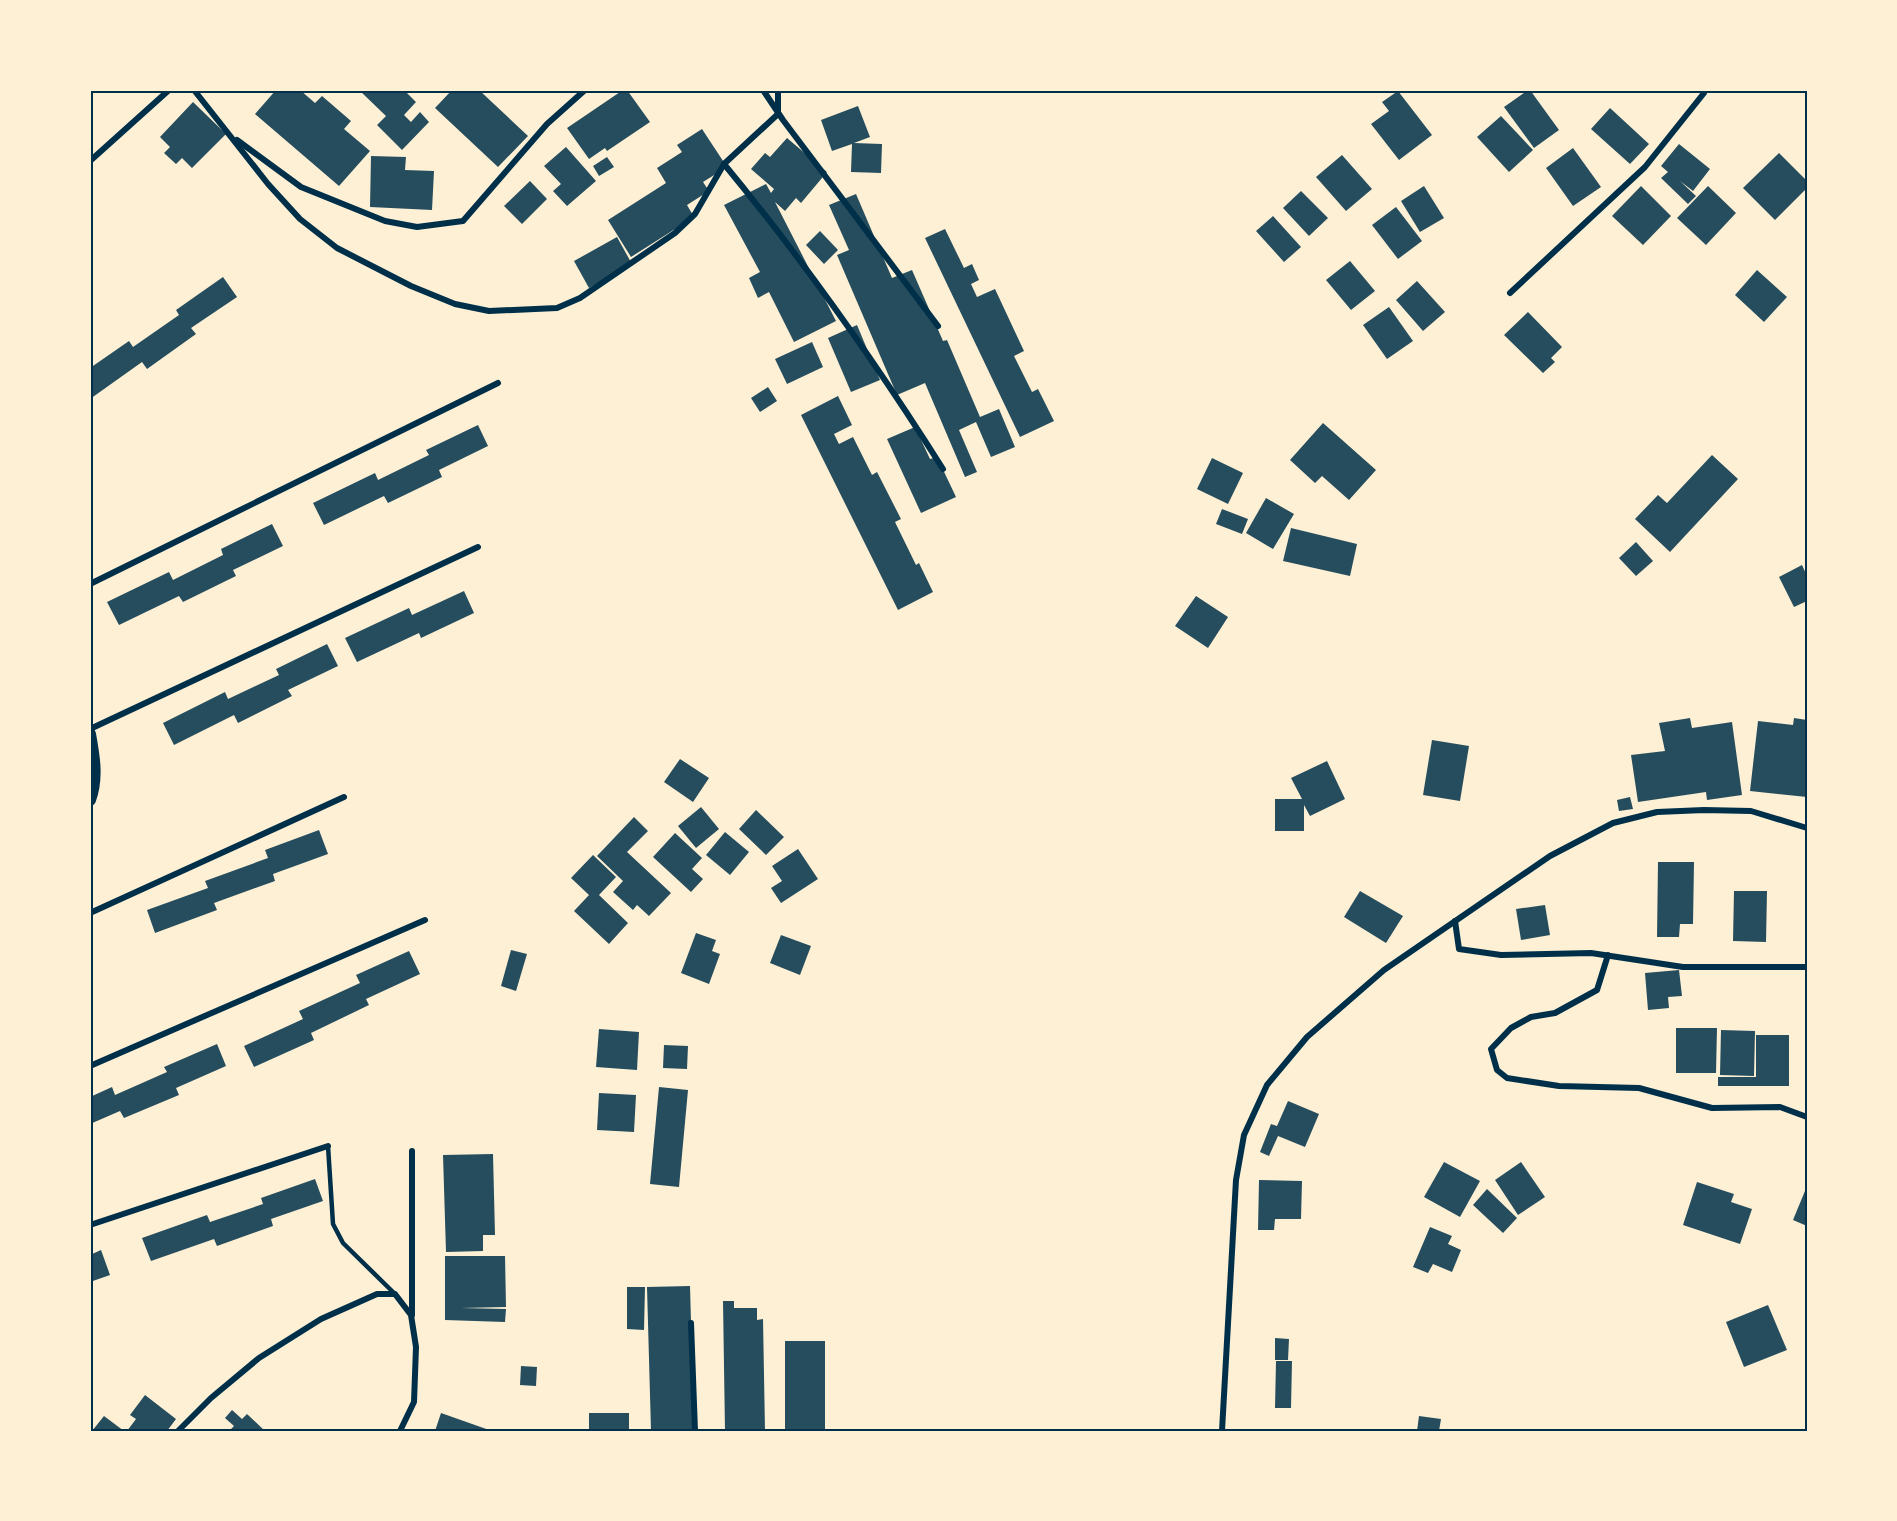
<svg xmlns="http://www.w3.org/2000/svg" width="1897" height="1521" viewBox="0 0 1897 1521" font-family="'Noto Sans',sans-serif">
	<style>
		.building { fill: #264d5e }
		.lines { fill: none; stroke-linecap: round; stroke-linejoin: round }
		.service { stroke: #003049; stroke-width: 4.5 }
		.minor { stroke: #003049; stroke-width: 6 }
		.secondary { stroke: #003049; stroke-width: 12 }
		.neatline { fill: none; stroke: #003049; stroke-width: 2 }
	</style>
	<rect width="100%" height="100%" fill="#fdf0d5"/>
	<g class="building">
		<path d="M276,90H300L315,103L322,96L351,121L344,129L370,151L339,186L255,114Z"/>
		<path d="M359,90H406L405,91L416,102L404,115L411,122L420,112L429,122L402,150L377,125L386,116Z"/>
		<path d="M452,90H479L528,136L498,167L435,108Z"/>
		<path d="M623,90H627L650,122L607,151L605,148L589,159L567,128Z"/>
		<path d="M1528,90H1530L1559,130L1534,148L1504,107Z"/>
		<path d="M1398,91L1432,135L1399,160L1371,124L1389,111L1382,102Z"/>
		<path d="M193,102L226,134L192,168L182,158L176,164L164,153L170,147L160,137Z"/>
		<path d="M858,106L870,137L854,143L882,144L881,173L851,172L852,144L832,151L821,120Z"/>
		<path d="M1610,108L1649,144L1630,164L1591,129Z"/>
		<path d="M1501,116L1533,150L1509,172L1477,137Z"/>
		<path d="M702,129L727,167L703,182L709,191L687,205L694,217L631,257L608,220L666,183L657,168L682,152L677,145Z"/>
		<path d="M787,138L827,172L801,203L796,198L785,211L775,202L836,321L794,342L769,292L758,298L749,278L760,272L724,205L766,184L771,193L774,189L751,169L765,153L770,157Z"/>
		<path d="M1679,144L1710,169L1693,191L1680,181L1696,196L1688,204L1661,178L1668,172L1661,166Z"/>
		<path d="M566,147L596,181L567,206L553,191L561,184L544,166Z"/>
		<path d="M1573,148L1601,187L1573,206L1546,168Z"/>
		<path d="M1779,153L1807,181V188L1775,220L1743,188Z"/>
		<path d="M1342,155L1372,189L1346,211L1316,177Z"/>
		<path d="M371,156L406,157L405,170L434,171L432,210L370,207Z"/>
		<path d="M607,157L614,167L599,176L593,166Z"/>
		<path d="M530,181L547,199L522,224L504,206Z"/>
		<path d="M1424,186L1444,218L1420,232L1401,201Z"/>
		<path d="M1641,186L1671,216L1643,245L1612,216Z"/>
		<path d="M1708,186L1736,213L1706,245L1677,218Z"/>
		<path d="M1301,191L1328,218L1309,236L1283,208Z"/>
		<path d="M856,194L892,278L912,270L943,341L947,340L980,417L999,409L1015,447L991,457L976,422L959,430L977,472L965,477L925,383L897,395L837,255L849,250L829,205Z"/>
		<path d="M1396,207L1422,241L1398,259L1372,225Z"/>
		<path d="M1273,216L1301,247L1284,262L1256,231Z"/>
		<path d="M945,229L964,268L972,264L979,280L971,284L977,297L995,289L1024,351L1014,356L1032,392L1038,389L1054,421L1020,437L925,238Z"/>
		<path d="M820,231L838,250L824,264L806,245Z"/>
		<path d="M617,237L632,264L589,288L574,261Z"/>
		<path d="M1350,261L1375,291L1351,310L1326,280Z"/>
		<path d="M1757,270L1787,297L1764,322L1735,295Z"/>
		<path d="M223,277L237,297L191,328L196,334L147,369L142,362L90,399V368L129,341L133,347L179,315L176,310Z"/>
		<path d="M1417,281L1445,312L1423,331L1396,300Z"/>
		<path d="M1389,307L1413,341L1387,359L1363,325Z"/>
		<path d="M1528,312L1562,347L1551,358L1555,362L1543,373L1504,335Z"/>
		<path d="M857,325L880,380L851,392L828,338Z"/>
		<path d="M812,342L823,367L787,384L775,359Z"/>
		<path d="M768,387L777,401L760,412L751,398Z"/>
		<path d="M838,396L852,425L834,434L839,444L853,437L872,475L877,472L901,519L895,522L916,565L919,563L933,592L898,610L801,415Z"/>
		<path d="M1323,423L1376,470L1349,500L1322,476L1315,483L1290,460Z"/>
		<path d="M478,425L488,446L439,470L442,477L388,503L384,496L324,525L313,503L375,473L378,480L429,455L426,450Z"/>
		<path d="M915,427L930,459L937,457L956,497L921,513L887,439Z"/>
		<path d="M1712,455L1738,479L1670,552L1635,519L1658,495L1667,503Z"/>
		<path d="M1212,458L1243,473L1228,504L1197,489Z"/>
		<path d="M1266,498L1294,514L1273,549L1246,533Z"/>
		<path d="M1222,509L1248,519L1242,534L1216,524Z"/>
		<path d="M272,524L283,546L233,570L236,576L183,602L179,596L119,625L107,602L169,572L173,580L223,555L221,549Z"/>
		<path d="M1291,528L1357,544L1350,576L1283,561Z"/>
		<path d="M1636,542L1653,561L1636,576L1619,558Z"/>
		<path d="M1802,565L1807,576V601L1794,607L1779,577Z"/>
		<path d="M464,591L474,613L421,638L419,633L357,662L345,638L409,608L412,615Z"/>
		<path d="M1196,596L1228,617L1208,648L1175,626Z"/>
		<path d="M327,644L338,666L288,690L292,696L238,723L234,715L174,745L163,723L225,692L228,699L279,675L276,669Z"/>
		<path d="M1690,718L1692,728L1732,722L1742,795L1707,800L1706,792L1638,802L1631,755L1665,751L1659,723Z"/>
		<path d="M1794,718L1807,720V797L1750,791L1758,721L1793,725Z"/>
		<path d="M1432,740L1469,746L1460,801L1423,795Z"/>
		<path d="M680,759L709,778L693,802L664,782Z"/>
		<path d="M1327,761L1345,799L1310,816L1304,805V831H1275V799H1302L1291,778Z"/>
		<path d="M1630,797L1633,809L1619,811L1617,800Z"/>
		<path d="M701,807L719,829L696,848L678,826Z"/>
		<path d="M756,810L784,837L766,855L739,829Z"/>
		<path d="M634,817L648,831L627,852L671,893L649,916L637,905L633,910L613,892L623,881L597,856Z"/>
		<path d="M319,830L328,854L273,874L275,881L214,903L217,910L155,933L147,910L208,888L205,881L268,858L265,850Z"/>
		<path d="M725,832L749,852L730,875L706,855Z"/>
		<path d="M675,833L702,858L692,869L703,879L691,892L653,857Z"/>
		<path d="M798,849L818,879L781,903L771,888L782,881L772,866Z"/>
		<path d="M593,855L616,877L599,895L628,923L609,944L574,911L589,895L571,878Z"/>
		<path d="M1658,862H1694L1693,924H1680L1679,937H1657Z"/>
		<path d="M1360,891L1403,916L1386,943L1344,917Z"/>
		<path d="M1734,891H1767L1766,942L1733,941Z"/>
		<path d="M1545,905L1550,935L1521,940L1516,909Z"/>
		<path d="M696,933L716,940L712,951L720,954L709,984L681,973Z"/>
		<path d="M781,935L811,946L800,975L770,963Z"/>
		<path d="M511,950L527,954L516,991L501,986Z"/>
		<path d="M409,951L420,974L366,999L369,1005L311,1033L314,1040L254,1067L244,1046L303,1019L299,1011L360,983L356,975Z"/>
		<path d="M1679,970L1682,996L1668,997L1669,1008L1648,1010L1645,973Z"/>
		<path d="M1676,1028H1717L1716,1073H1676Z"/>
		<path d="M599,1029L639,1032L637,1070L596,1067Z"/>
		<path d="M1721,1030L1755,1031L1754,1076L1720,1075Z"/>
		<path d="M1756,1035H1789V1086H1718V1077H1756Z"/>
		<path d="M217,1044L226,1066L176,1088L179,1095L124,1118L120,1111L90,1124V1097L112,1087L115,1095L167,1072L164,1067Z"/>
		<path d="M664,1045L688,1046L687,1069L663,1068Z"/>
		<path d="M659,1087L688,1090L679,1187L650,1184Z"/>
		<path d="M599,1093L636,1095L634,1132L597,1130Z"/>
		<path d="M1288,1101L1319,1114L1305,1147L1278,1136L1269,1156L1260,1152L1271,1124L1277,1126Z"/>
		<path d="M493,1154L495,1235H483V1251L446,1252L443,1155Z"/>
		<path d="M1444,1162L1480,1181L1460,1217L1424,1197Z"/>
		<path d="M1521,1162L1545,1197L1518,1215L1495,1180Z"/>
		<path d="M315,1179L323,1201L271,1219L273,1226L217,1246L214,1239L151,1261L142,1238L207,1215L210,1222L263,1204L261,1198Z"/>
		<path d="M1259,1180L1302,1181L1301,1219H1275L1274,1230H1258Z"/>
		<path d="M1697,1182L1734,1194L1731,1202L1752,1209L1740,1244L1683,1225Z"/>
		<path d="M1807,1186V1226L1793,1220Z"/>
		<path d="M1487,1189L1517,1218L1503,1233L1473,1205Z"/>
		<path d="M1430,1227L1452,1236L1448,1244L1461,1250L1452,1272L1433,1264L1428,1273L1413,1267Z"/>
		<path d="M101,1250L110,1275L90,1282V1255Z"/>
		<path d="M445,1256H505L506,1307L461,1308L506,1309L505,1322L445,1320Z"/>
		<path d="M690,1286L694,1431H651L647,1287Z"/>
		<path d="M627,1287H645L644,1330L627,1329Z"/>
		<path d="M723,1301H734V1308H757V1320L763,1319L765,1431H725Z"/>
		<path d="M1768,1305L1787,1350L1744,1367L1726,1322Z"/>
		<path d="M1275,1338L1289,1339L1288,1360H1275Z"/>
		<rect x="785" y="1341" width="40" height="90"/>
		<path d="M1276,1361H1292L1291,1408H1275Z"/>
		<path d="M521,1366L537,1367L536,1386L520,1385Z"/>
		<path d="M145,1395L176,1419L167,1431H127L136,1419L130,1415Z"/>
		<path d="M232,1410L242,1419L247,1414L265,1431H229L234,1426L225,1418Z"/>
		<path d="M441,1413L492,1431H435Z"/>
		<rect x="589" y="1413" width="40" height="18"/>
		<path d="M104,1416L124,1431H92Z"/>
		<path d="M1419,1416L1441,1419L1439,1431H1417Z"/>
	</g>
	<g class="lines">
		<path class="service" d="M328,1146L333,1224L343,1243L395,1294"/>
		<g class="minor">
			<path d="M194,90L268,184L300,219L337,248L411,286L455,304L489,311L557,308L580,298L675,233L695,214L724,164L778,114V90"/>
			<path d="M763,90L783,120L938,326"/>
			<path d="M237,140L301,187L385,221L417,227L463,221L547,124L585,90"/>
			<path d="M90,161L169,90"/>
			<path d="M724,164C804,261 876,363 943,469"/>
			<path d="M1510,293L1645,167L1704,93L1702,90"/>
			<path d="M90,584L498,383"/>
			<path d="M90,729L478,547"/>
			<path d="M90,913L344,797"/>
			<path d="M1455,921L1459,949L1501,955L1591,953L1683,967H1807"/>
			<path d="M1608,955L1597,990L1555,1013L1531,1017L1511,1028L1491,1049L1497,1070L1507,1078L1559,1086L1639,1088L1712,1108L1780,1107L1807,1117"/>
			<path d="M90,1066L425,920"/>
			<path d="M412,1151V1315"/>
			<path d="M90,1225L328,1146"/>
			<path d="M691,1323L695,1431"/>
			<path d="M178,1431L211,1398L259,1358L321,1319L377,1294H395L411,1315L416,1347L414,1402L400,1431"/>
			<path d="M1222,1431L1236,1180L1244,1135L1267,1085L1307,1037L1384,970L1550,856L1613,823L1657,812L1704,810L1751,811L1807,828"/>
		</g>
		<path class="secondary" d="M90,734C94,756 98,778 90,800"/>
	</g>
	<rect width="1897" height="1521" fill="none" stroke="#fdf0d5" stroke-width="183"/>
	<rect x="92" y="92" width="1714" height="1338" class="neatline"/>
</svg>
